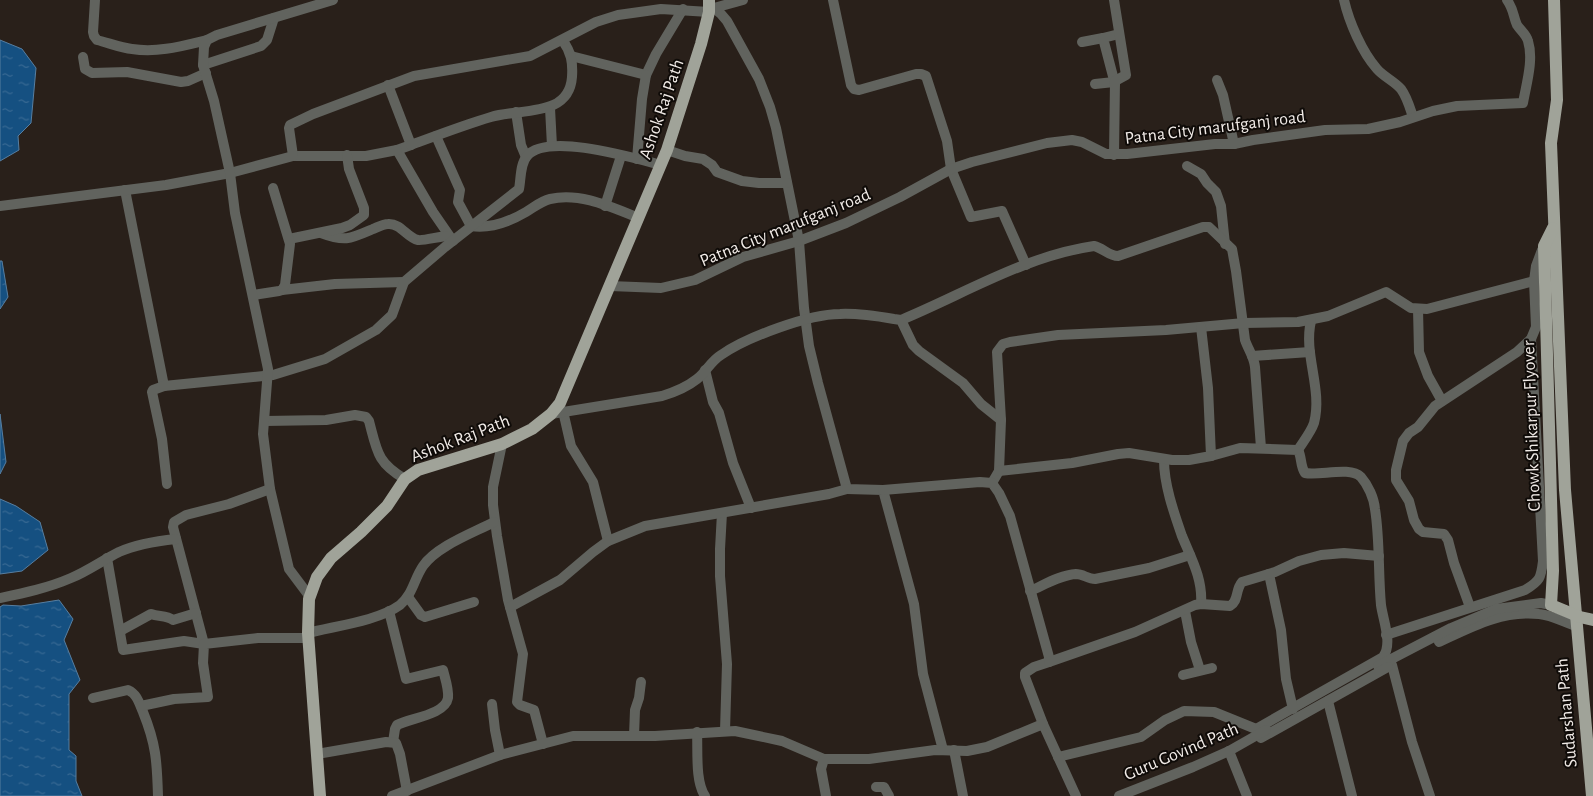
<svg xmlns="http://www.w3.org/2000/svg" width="1593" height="796" viewBox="0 0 1593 796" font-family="'Alegreya Sans',sans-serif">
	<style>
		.water { fill: url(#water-ripples); stroke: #577ea0 }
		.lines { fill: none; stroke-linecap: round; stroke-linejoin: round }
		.minor { stroke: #61635e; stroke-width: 10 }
		.major { stroke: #a0a399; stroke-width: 12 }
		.labels { text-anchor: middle; stroke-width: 4; stroke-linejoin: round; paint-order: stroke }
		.street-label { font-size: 18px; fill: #f1ebe7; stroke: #0f0b08 }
	</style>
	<defs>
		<pattern id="water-ripples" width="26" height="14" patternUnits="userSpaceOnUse" patternTransform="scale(1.25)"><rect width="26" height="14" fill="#155081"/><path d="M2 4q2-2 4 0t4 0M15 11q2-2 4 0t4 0" fill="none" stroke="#386993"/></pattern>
	</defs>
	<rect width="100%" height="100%" fill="#29201a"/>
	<g class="water">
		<path d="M0,40L22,49L36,68L31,123L18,136L19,150L0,161Z"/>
		<path d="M0,261H2L8,297L0,309Z"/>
		<path d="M0,414L6,462L0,474Z"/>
		<path d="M0,499L16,506L40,522L48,550L22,571L0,574Z"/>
		<path d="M59,600L73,619L64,640L80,680L69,694V750L76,756V781L82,796H0V607L3,605L21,606Z"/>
	</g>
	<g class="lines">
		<g class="minor">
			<path d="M95,0L93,32L94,36L97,40C109,43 121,48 132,49C158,53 182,46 207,40"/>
			<path d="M833,0L851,85L854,89L859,90L916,74H921L926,76L947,141L951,169L971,217L1002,211L1026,265"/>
			<path d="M1344,0C1349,22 1362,52 1377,69C1384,77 1394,81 1401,89C1407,97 1410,108 1413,117"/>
			<path d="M709,4L721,14L727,21L759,79L770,107L776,128L799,241L804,308L809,346L818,383L847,489L883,490L914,604L923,674L943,750"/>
			<path d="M714,8L743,0"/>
			<path d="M1082,42L1103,38"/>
			<path d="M571,56L646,75L656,54L683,9"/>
			<path d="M83,57L85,69L92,73L127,72L181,82L188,81L206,73"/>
			<path d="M203,65L261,46L267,40L274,18"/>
			<path d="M1217,80L1223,95L1234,144"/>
			<path d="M1095,84L1114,82"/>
			<path d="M1115,84L1103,38L1119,34"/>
			<path d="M388,85L411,145L397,150L433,212L453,241"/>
			<path d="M550,108L552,146"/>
			<path d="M516,112L521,145L526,157"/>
			<path d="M436,136L460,190L458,202L471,226C491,229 509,222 526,212C533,208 541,201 550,199C580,192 611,207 639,218"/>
			<path d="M411,145C438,135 464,125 491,117C520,108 569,118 572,77C573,62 571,52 563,41"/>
			<path d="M667,150L685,156L703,159L712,165L717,172L742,181L759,183H787"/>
			<path d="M1114,155L1115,81L1126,75L1114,0"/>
			<path d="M293,156H366L397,150"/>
			<path d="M637,159L642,99L646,75"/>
			<path d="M1187,166L1201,174L1207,183L1216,192L1221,206L1225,244"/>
			<path d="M125,190L164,386"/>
			<path d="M0,206L166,185L230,173L293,156L289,128L290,125L313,114L414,76L530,56L596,22L618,15L661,9L709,12"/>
			<path d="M605,206L621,156"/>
			<path d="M321,233C345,242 350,239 373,229C378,227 383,224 388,224C401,223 407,238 418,240C424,241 440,236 449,236"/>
			<path d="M289,239L342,228L350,225L364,215V208L349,169L347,155"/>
			<path d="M610,286L661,288L695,280L743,257L799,241L846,223L900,197L951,169L972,162L1047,143L1072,140L1082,142L1106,154H1127L1215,144H1234L1253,140L1325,130L1368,129L1400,122L1433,111L1457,106L1523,103C1526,85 1534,60 1528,41C1526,34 1521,31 1517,25C1513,16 1514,10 1507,0"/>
			<path d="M282,290L335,284L404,282"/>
			<path d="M253,295L279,291L282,290L285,285L290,244L273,188"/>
			<path d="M1418,309L1419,352L1428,376L1442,401"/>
			<path d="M901,320C964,294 1025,256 1094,246C1103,248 1109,256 1118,256L1203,227H1209L1232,249L1236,271L1245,340C1248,349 1254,357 1255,367L1261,448"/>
			<path d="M1252,356L1310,352"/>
			<path d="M705,370L713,402L719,413L733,463L751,508"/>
			<path d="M563,411L571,446L593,482L608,541"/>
			<path d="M551,414L662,396C675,392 687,387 697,379C706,372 711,361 721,355C747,337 809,314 840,314C858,313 876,316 894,319L901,320L913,345L919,351L963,383L981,404L1001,420L999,471L992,483"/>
			<path d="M1001,420L997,352L1003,344L1010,342L1058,335L1166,330L1244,323L1298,322L1328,316L1386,292L1411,308L1427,309L1534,281"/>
			<path d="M265,421L326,420L355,415L366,417L369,421C377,451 377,463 405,479"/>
			<path d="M502,444L493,487V505L497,536L508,600L523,654L517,702L520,705L534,710L543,744"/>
			<path d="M1298,450C1303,442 1311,432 1314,423C1323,389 1303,354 1311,321"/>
			<path d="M1211,456L1240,448L1298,450C1302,457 1300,466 1305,473C1320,476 1350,466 1361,477C1368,485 1374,498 1375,509C1380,540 1378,573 1381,605C1383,620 1393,644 1383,657L1256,729"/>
			<path d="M1164,460C1164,485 1174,513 1182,536C1191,558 1203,579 1201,604"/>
			<path d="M999,471L1072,463L1118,454L1129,453L1172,460H1189L1211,456L1208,388L1201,327"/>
			<path d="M167,484L162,439L152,392L153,390L164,386L273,375L325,359L376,330L392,315L404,282L445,247L519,189C521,179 520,164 527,156C547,132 634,158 661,165"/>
			<path d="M883,490L980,482L992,483L999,493L1010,516L1049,657V662L1034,667L1025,673V677L1043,724"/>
			<path d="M722,513L720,549V576L727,664L725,731"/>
			<path d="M107,558L123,650L184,641L204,644L173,527L174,522L186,515L229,504L270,489"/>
			<path d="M1269,574L1281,630L1286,679L1293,709"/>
			<path d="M1030,591C1044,585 1060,575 1076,574C1083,574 1088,579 1095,579L1149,568L1190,555"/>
			<path d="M310,597L289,569L270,489L263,434L268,369L235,213L230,173L214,101L203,65L204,47L207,40L217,35L333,0"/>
			<path d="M408,597L421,615L425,617L474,602"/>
			<path d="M0,598C24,593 48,588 71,578C88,571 103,560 119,552C137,544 157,541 176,539"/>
			<path d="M510,607L560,580L593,552L608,541L645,526L829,494L847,489"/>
			<path d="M1470,607L1454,563L1448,540L1444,534L1423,532L1419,529L1414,520L1409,501L1396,480V470L1403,441L1409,433L1418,427L1435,406L1517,352L1531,339L1536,327L1534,281L1536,266L1542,250"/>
			<path d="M389,611L406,679L443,670C445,678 449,689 448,698C445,715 410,718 397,725L395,729L393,742"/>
			<path d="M1185,611L1191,642L1200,670"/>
			<path d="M120,631L151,614C159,617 166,615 173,620L196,613"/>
			<path d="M308,633C335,626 378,621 400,605C413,594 414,579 423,566C437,546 473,533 494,522"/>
			<path d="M1386,635L1525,590C1540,581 1541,578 1543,561L1531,339"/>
			<path d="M1439,642C1471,627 1502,610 1539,614C1551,615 1564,622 1576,626"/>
			<path d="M1049,662L1135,632L1195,605L1201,604L1230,606C1239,601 1235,590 1242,582L1275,572L1299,561L1321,555L1344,553L1379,556"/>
			<path d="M1392,665L1412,742L1430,796"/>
			<path d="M1378,666L1451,628L1496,609L1541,603L1551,605"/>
			<path d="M1183,675L1212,668"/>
			<path d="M93,698L128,690C137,694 139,703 143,712C156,744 157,761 158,796"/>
			<path d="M1328,701L1352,796"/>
			<path d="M492,704L495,730L500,755"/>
			<path d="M141,706L174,699L208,697L203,663L204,644L258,638H309"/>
			<path d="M697,732C698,751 695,781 705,796"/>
			<path d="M634,736L635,710L639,698L641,682"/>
			<path d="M1261,738L1388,667"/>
			<path d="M954,750L963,796"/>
			<path d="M1229,751L1247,796"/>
			<path d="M317,754L386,742L396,743L400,754L407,791"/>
			<path d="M1058,757L1141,737L1165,720L1184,711L1214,712L1256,729"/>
			<path d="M876,787H884L889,796"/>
			<path d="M392,796L500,755L573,736H655L735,731L782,741L824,759"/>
			<path d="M826,796L821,769L824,759H869L935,750L967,751L987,747L1043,724L1076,796"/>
			<path d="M1119,796L1193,767L1229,751L1266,730"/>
		</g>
		<g class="major">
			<path d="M1554,0L1557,100L1551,143L1565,490L1592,796"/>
			<path d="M1553,228L1544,246L1553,571L1551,605L1580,617L1593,620"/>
			<path d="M320,796L308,633L309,599L317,577L331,558L361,532L387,506L405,479L418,470L502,444L532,429L551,414L560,403L667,150L701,44L709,12V0"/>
		</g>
	</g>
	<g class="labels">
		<g class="street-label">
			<text transform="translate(661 109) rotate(-71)" y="6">Ashok Raj Path</text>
			<text transform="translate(1215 127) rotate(-7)" y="6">Patna City marufganj road</text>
			<text transform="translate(785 227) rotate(-22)" y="6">Patna City marufganj road</text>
			<text transform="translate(1531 426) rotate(-92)" y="6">Chowk Shikarpur Flyover</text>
			<text transform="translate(460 438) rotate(-21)" y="6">Ashok Raj Path</text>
			<text transform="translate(1566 713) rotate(-95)" y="6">Sudarshan Path</text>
			<text transform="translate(1181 751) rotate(-23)" y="6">Guru Govind Path</text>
		</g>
	</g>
</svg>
